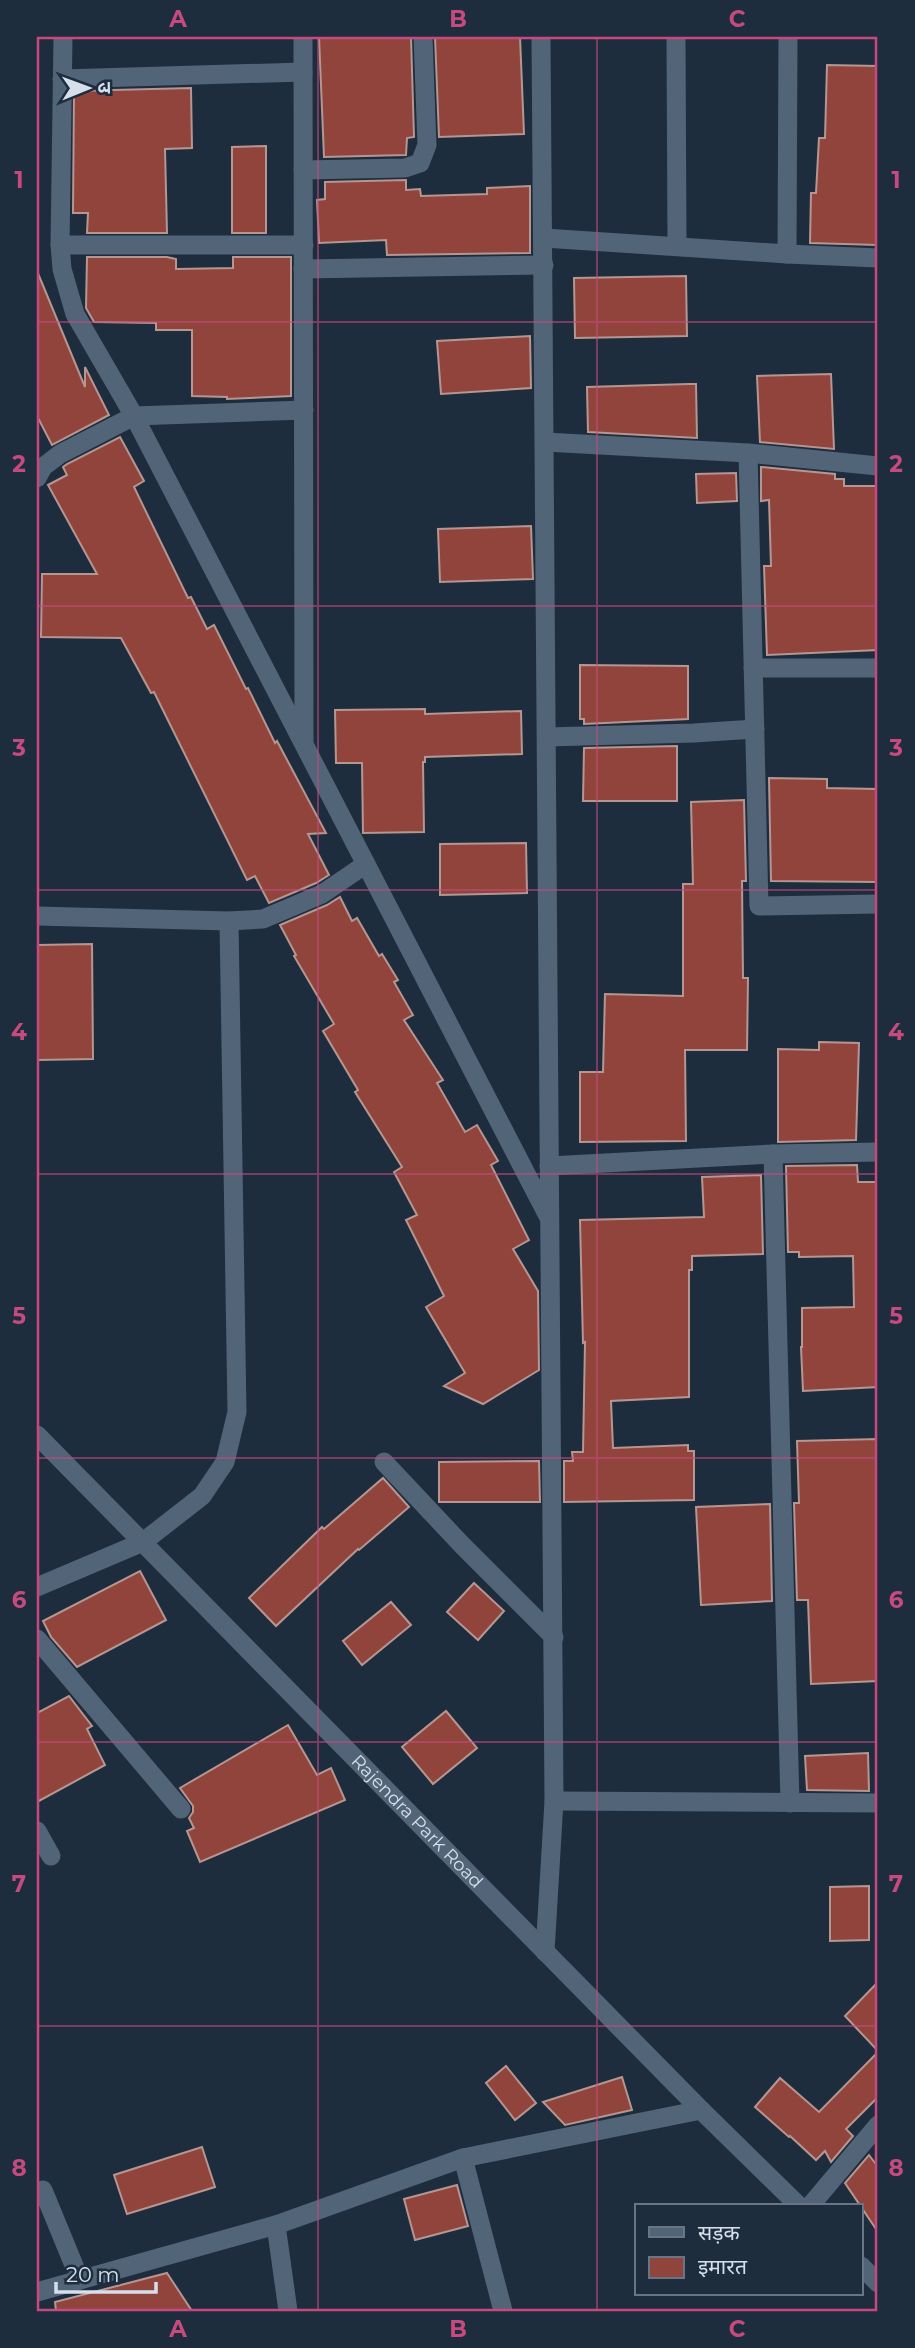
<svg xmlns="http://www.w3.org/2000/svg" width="915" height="2348" viewBox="0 0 915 2348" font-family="Montserrat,'Noto Sans Devanagari',sans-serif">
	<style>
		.building { fill: #91443c; stroke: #b59691; stroke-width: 2 }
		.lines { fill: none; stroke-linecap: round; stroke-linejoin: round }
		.minor { stroke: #526478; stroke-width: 19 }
		.tertiary { stroke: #526478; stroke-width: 19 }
		.grid { fill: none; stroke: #c74a7f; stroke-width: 2; stroke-opacity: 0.55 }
		.labels { text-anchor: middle; stroke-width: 6; stroke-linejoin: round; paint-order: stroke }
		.street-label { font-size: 18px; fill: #d6e0ec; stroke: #1d2d3e }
		.neatline { fill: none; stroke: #c74a7f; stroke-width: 2.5 }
		.grid-label { font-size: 23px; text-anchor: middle; font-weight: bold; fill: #c74a7f }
	</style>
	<rect width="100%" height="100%" fill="#1d2d3e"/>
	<g class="building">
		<path d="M319,37H411L414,137L407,138L406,155L324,157Z"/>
		<path d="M435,37H520L524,134L439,137Z"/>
		<path d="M827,65L878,66V245L810,243L811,193H816L819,138H825Z"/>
		<path d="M191,88L192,148L165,149L167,233H87L88,213H73L74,91Z"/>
		<path d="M266,146V233H232V147Z"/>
		<path d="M406,180V190L420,189L421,196L487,194V188L530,186V253L387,255L386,240L319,243L317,200L325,199V182Z"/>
		<path d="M87,257H167L176,259V269L233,268V257H291V396L227,399V397L192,396V330H156V323L94,322L86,308Z"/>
		<path d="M37,271L85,387V367L109,415L52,445L37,416Z"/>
		<path d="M686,276L687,336L575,338L574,278Z"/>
		<path d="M530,336L531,388L441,394L437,341Z"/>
		<path d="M831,374L834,449L760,442L757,376Z"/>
		<path d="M689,384H696L697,438L588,432L587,387Z"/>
		<path d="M120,437L144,481L134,487L188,598L191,597L207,629L214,625L246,689L248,688L275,743L277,741L326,833L308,834L329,875L316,883L269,903L255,876L247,880L154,692L151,693L121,638L41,637L42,574H97L48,485L67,475L63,467L67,464Z"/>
		<path d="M761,467L835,474V479H844V486H878V650L767,655L764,566H771L769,500L761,501Z"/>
		<path d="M736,473L737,501L697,503L696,474Z"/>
		<path d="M531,526L533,579L440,582L438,529Z"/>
		<path d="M580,665L688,666V719L584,724V719H580Z"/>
		<path d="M425,709V714L521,711L522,754L425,757V762H423L424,832L363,833L362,763H336L335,710Z"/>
		<path d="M677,746V801H583L584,748Z"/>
		<path d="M769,778L827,779V788L878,789V882L771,881Z"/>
		<path d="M744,800L746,881H742L743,978H748L747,1050H685L686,1141L580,1142V1072H603L605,994L683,996V884H693L691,802Z"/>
		<path d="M526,843L527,893L440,895V844Z"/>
		<path d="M340,897L352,921L357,918L379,956L382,954L398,980L394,982L413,1015L404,1020L443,1080L437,1083L465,1132L477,1125L498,1161L491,1165L529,1240L513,1249L538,1291L539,1370L483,1404L444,1386L465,1373L426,1307L444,1296L406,1220L417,1215L394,1172L402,1167L355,1092L358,1090L323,1031L334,1024L294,956L296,955L280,925L327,905Z"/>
		<path d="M92,944L93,1059L37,1060V945Z"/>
		<path d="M819,1042L859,1043L856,1140L778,1142V1049L819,1050Z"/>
		<path d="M857,1165L858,1182H878V1387L803,1391L801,1347H802V1308L854,1307L853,1256L799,1257V1252H788L786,1166Z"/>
		<path d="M761,1175L763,1254L692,1256V1270H689V1397L611,1401L613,1448L688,1445V1451H694V1500L564,1502V1461H573L572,1452H583L585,1342L583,1343L580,1220L704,1217L702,1177Z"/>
		<path d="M878,1439V1681L811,1684L808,1600H797L794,1503H799L797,1441Z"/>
		<path d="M539,1461L540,1502H439V1462Z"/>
		<path d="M383,1478L409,1507L359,1550L358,1549L276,1626L249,1598L322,1527L324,1529Z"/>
		<path d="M770,1504L772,1601L701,1605L696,1507Z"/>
		<path d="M140,1571L166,1620L77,1667L51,1637L43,1621Z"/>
		<path d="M474,1583L504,1611L478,1640L447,1612Z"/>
		<path d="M391,1602L411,1625L362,1665L343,1641Z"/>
		<path d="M69,1696L92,1726L87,1729L105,1765L37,1802V1713Z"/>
		<path d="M446,1711L477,1748L433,1784L402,1747Z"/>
		<path d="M288,1725L317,1775L331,1768L345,1800L200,1862L187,1831L194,1828L189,1818L193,1812V1806L180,1788Z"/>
		<path d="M868,1753L869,1791L807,1790L805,1756Z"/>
		<path d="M869,1886V1940L830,1941V1887Z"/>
		<path d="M878,1982V2051L845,2016Z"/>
		<path d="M878,2052V2097L846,2129L853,2136L831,2162L825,2151L816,2160L790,2136L789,2137L755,2107L780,2078L819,2112Z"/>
		<path d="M506,2066L536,2103L515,2120L486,2083Z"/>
		<path d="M622,2077L632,2110L565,2125L543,2102Z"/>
		<path d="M202,2147L215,2187L127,2214L114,2175Z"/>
		<path d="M869,2155L878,2167V2232L845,2183Z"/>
		<path d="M457,2185L468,2226L415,2240L404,2199Z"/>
		<path d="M167,2273L192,2311H56L55,2302Z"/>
	</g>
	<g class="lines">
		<g class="minor">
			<path d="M63,37L60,245L62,269L75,314L134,416L548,1216"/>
			<path d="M303,37L304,741"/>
			<path d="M541,37L554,1801L545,1952"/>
			<path d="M676,37L677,246"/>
			<path d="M62,79L303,72"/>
			<path d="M303,170L405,168L420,163L427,145L423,37"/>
			<path d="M544,238L787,254L788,37"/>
			<path d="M60,245H304"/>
			<path d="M787,254L878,258"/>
			<path d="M303,269L544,265"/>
			<path d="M545,442L748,453L878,466"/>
			<path d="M748,453L759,906L878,904"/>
			<path d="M37,478L43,467L60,454L134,416L304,410"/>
			<path d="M753,668H878"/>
			<path d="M547,737L694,733L755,729"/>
			<path d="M37,916L229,921L263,919L322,894L366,864"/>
			<path d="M773,1154L790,1803"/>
			<path d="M549,1166L773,1154L878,1152"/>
			<path d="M384,1462L462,1545L554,1637"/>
			<path d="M37,1587L143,1542L202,1496L225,1462L237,1412L229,921"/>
			<path d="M37,1639L181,1809"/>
			<path d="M554,1801L878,1803"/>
			<path d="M37,1831L51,1856"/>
			<path d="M463,2158L503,2311"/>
			<path d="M43,2190L80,2280"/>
			<path d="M810,2206L878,2125"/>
			<path d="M276,2225L288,2311"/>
			<path d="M37,2292L276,2225L463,2158L701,2110"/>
		</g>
		<g class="tertiary">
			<path id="s1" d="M37,1435L701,2110L799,2206"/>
			<path d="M861,2266L878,2283"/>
		</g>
	</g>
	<path class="grid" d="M318,37V2311M597,37V2311M37,322H878M37,606H878M37,890H878M37,1174H878M37,1458H878M37,1742H878M37,2026H878"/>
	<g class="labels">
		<g class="street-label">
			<text dy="6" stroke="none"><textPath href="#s1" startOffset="542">Rajendra Park Road</textPath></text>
		</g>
	</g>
	<rect width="915" height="2348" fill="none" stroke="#1d2d3e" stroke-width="77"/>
	<rect x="635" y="2204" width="228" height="91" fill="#1d2d3e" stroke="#677584" stroke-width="2"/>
	<rect x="649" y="2227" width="35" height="10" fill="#526478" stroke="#677584" stroke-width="2"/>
	<text x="698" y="2240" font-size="21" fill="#d6e0ec">सड़क</text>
	<rect x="649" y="2257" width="35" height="21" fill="#91443c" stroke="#677584" stroke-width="2"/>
	<text x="698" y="2274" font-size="21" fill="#d6e0ec">इमारत</text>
	<g transform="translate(88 88) rotate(89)" stroke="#1d2d3e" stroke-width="5" paint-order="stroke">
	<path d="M0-5L12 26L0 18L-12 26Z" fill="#d6e0ec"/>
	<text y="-10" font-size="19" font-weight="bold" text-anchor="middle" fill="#d6e0ec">उ</text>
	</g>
	<path d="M56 2282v10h100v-10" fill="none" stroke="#d6e0ec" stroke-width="3.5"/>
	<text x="66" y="2282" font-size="21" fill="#d6e0ec" stroke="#1d2d3e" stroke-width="5" paint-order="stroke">20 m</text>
	<rect x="38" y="38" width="838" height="2272" class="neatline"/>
	<g class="grid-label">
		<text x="178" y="27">A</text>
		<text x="458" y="27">B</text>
		<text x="737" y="27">C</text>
		<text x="19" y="188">1</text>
		<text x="896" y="188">1</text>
		<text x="19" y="472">2</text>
		<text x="896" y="472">2</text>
		<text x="19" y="756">3</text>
		<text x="896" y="756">3</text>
		<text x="19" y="1040">4</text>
		<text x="896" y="1040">4</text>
		<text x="19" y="1324">5</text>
		<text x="896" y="1324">5</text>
		<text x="19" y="1608">6</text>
		<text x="896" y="1608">6</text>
		<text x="19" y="1892">7</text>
		<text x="896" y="1892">7</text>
		<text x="19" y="2176">8</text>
		<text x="896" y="2176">8</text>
		<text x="178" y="2337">A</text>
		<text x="458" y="2337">B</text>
		<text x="737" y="2337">C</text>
	</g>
</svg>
